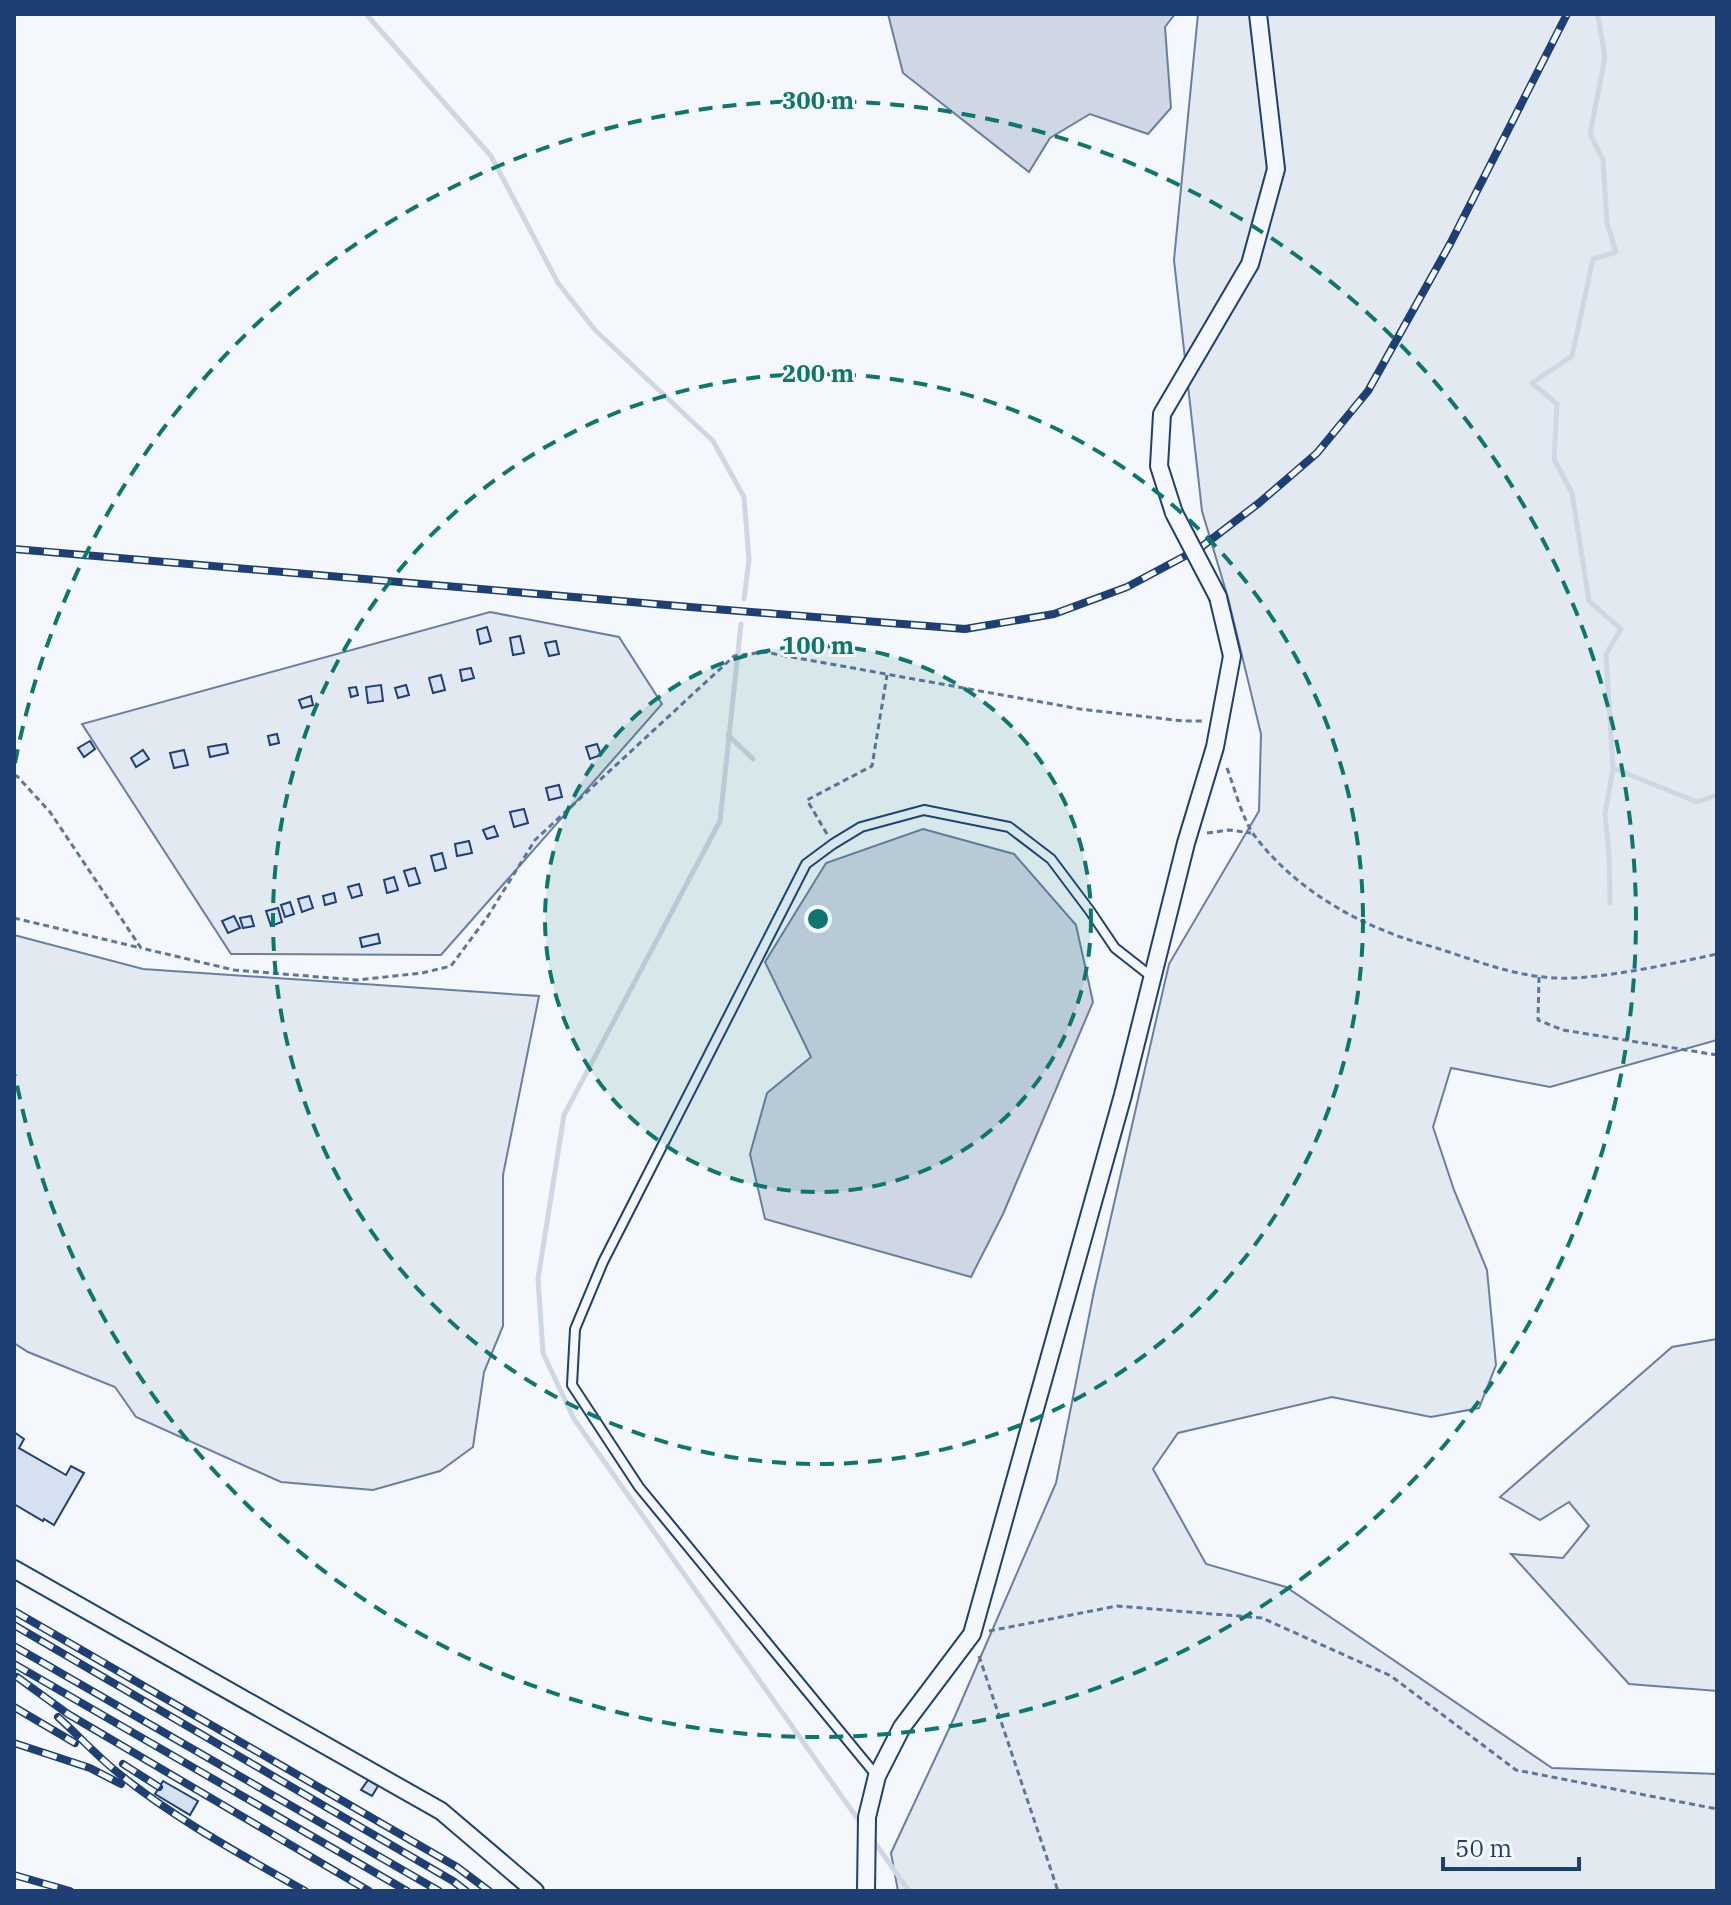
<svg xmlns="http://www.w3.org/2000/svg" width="1731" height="1905" viewBox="0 0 1731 1905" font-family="'IBM Plex Serif',serif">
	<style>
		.green { fill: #e3e9f0; stroke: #687fa3; stroke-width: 2 }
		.water { fill: #cfd7e4; stroke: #687fa3; stroke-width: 2 }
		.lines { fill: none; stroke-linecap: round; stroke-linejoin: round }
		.stream { stroke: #cfd7e4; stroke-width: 5 }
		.building { fill: #d5e0f0; stroke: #1d3f73; stroke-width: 2 }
		.service-casing { stroke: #1d3f73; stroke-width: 12 }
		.minor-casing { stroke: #1d3f73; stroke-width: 20 }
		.path { stroke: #5e769c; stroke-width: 3; stroke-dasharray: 6 4; stroke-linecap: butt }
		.service { stroke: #f4f7fb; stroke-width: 8 }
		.minor { stroke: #f4f7fb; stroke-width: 16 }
		.rail-casing { stroke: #1d3f73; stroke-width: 8 }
		.rail { stroke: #f4f7fb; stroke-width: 5; stroke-dasharray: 15; stroke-linecap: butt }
		.minor-bridge-casing { stroke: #1d3f73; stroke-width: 20; stroke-linecap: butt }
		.minor-bridge { stroke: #f4f7fb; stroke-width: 16 }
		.ring { fill: none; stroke: #0f766e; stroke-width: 4; stroke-dasharray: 14 10 }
		.centre { fill: #0f766e; stroke: #f4f7fb; stroke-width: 4 }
		.ring-label { font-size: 24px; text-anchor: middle; font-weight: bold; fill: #0f766e; stroke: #f4f7fb; stroke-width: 6; stroke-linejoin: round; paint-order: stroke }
	</style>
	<rect width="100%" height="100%" fill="#f4f7fb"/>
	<g class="green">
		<path d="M1198,14H1717V1040L1550,1087L1451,1068L1433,1127L1454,1190L1487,1270L1496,1365L1479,1408L1431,1417L1332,1397L1178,1433L1153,1469L1206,1564L1286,1587L1552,1768L1717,1774V1891H898L891,1853L955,1716L1056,1483L1094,1291L1169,964L1259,811L1261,734L1228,598L1202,511L1174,260Z"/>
		<path d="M490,612L619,637L662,704L441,955L231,954L82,724Z"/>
		<path d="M14,935L143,969L539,996L503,1175V1326L484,1372L473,1447L440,1471L373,1490L281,1482L136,1417L115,1387L28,1352L14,1343Z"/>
		<path d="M1717,1339V1691L1629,1684L1511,1554L1563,1558L1589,1526L1569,1502L1540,1520L1500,1497L1672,1347Z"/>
	</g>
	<g class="water">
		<path d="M888,14H1175L1165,27L1171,108L1148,134L1090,114L1050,138L1029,172L903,73Z"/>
		<path d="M923,829L1014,854L1076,925L1093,1002L1003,1214L971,1277L765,1219L750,1154L767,1093L811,1057L765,962L826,863Z"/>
	</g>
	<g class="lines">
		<g class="stream">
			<path d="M366,14L491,156L558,283L595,330L713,441L744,497L749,560L744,599"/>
			<path d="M1598,17L1605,57L1590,134L1603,160L1607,223L1616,252L1593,259L1572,356L1532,383L1557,404L1554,459L1572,493L1589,601L1621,629L1606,654L1613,768L1697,802L1717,795"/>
			<path d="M741,624L720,821L564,1115L538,1279L543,1353L574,1419L862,1825"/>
			<path d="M728,735L753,759"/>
			<path d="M1610,903L1609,854L1605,814L1613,769"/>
			<path d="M873,1840L909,1891"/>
		</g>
	</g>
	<g class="building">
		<path d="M487,627L491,641L480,644L477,630Z"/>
		<path d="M520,636L524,653L513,655L510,638Z"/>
		<path d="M556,641L559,654L549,656L545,643Z"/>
		<path d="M471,668L474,678L462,681L460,670Z"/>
		<path d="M441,675L445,690L433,693L429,678Z"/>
		<path d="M381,685L383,701L368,703L366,687Z"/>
		<path d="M406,685L409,695L398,698L395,688Z"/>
		<path d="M356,687L358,695L351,697L349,688Z"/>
		<path d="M311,696L313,705L302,708L299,700Z"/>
		<path d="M277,734L279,743L270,745L268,736Z"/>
		<path d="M90,741L95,749L84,757L78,748Z"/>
		<path d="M226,744L228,753L210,757L208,747Z"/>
		<path d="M597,744L601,755L590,759L586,747Z"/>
		<path d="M143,750L149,759L136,767L131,758Z"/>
		<path d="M184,750L188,765L174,768L170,753Z"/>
		<path d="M559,785L562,797L549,800L546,788Z"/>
		<path d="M524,809L528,823L514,827L510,812Z"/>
		<path d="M494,826L498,836L487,839L483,830Z"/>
		<path d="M469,841L472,853L457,856L455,844Z"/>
		<path d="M442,853L446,868L435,871L431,856Z"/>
		<path d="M415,868L420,883L409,886L404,871Z"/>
		<path d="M394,877L398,890L387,893L384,880Z"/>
		<path d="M359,884L362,895L352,898L348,887Z"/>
		<path d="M334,893L336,902L325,905L323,896Z"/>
		<path d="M309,896L313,908L302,912L298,899Z"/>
		<path d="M290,902L294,914L285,917L281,905Z"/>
		<path d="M278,908L282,922L271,926L266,911Z"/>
		<path d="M234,916L240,928L228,933L222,921Z"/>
		<path d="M251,916L254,926L243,928L240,918Z"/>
		<path d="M378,934L380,943L362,947L360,938Z"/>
		<path d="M14,1432L24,1439L19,1448L66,1475L71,1466L84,1473L54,1525L44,1519L43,1521L14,1504Z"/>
		<path d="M368,1780L378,1786L372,1796L361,1790Z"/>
		<path d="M163,1781L198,1801L190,1815L155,1794Z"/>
	</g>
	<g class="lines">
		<g class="service-casing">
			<path id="service" d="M876,1775L639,1487L572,1385L575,1329L603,1262L806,864L833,844L861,827L924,810L1009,827L1051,859L1090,911L1115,948L1152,977"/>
		</g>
		<g class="minor-casing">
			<g id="minor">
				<path d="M1174,513L1159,466L1162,414L1250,264L1276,169L1258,14"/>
				<path d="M14,1569L441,1811L535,1891"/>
				<path d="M866,1891L867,1817L877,1776L902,1727L972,1634L1123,1095L1186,843L1215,747L1232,656L1218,597"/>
			</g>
		</g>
		<g class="path">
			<path d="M1227,768C1234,787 1243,820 1254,835C1287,879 1335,911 1385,931C1406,940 1428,945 1449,952C1490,966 1529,980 1573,978C1622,975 1670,964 1717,954"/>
			<path d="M14,776H17L50,812L141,948L234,970L357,980L422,973L451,966L488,916L535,840L734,656L764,652L1080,709L1183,721H1204"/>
			<path d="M1207,833L1229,830L1251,833"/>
			<path d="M827,834L807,800L872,766L887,675"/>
			<path d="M14,918L141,948"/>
			<path d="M1539,977L1538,1020L1563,1030L1717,1055"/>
			<path d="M989,1631L1117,1606L1262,1618L1391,1676L1516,1770L1717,1809"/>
			<path d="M979,1656L1058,1891"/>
		</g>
		<use href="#service" class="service"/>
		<use href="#minor" class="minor"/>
		<g class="rail-casing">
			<g id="rail">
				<path d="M14,549L690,607L965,629L1054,614L1127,587L1200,548L1259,503L1317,453L1368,391L1450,244L1567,14"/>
				<path d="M14,1611L457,1867L489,1891"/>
				<path d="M14,1625L453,1881L466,1891"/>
				<path d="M14,1646L439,1891"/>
				<path d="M14,1664L407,1891"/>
				<path d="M17,1677L68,1714L369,1891"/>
				<path d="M14,1707L75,1743"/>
				<path d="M58,1717C78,1735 96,1755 117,1772C175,1819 240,1854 305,1891"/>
				<path d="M14,1743L90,1768L121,1784"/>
				<path d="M123,1764L159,1787"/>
				<path d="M14,1875L70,1891"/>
			</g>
		</g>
		<use href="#rail" class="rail"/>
		<g class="minor-bridge-casing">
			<path id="minor-bridge" d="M1174,513L1218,597"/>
		</g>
		<use href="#minor-bridge" class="minor-bridge"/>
	</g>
	<circle cx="818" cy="919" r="273" fill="#0f766e" fill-opacity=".12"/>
	<g class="ring">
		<circle cx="818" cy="919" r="273"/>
		<circle cx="818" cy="919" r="545"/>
		<path d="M15 763A818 818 0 1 1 15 1075"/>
	</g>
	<circle cx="818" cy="919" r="12" class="centre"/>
	<g class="ring-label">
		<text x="818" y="109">300 m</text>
		<text x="818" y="382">200 m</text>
		<text x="818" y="654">100 m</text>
	</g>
	<rect width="1731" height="1905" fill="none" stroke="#1d3f73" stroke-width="32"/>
	<path d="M1443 1857v12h136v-12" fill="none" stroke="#1d3f73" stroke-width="4"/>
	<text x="1455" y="1857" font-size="24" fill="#1d3f73" stroke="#f4f7fb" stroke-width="6" paint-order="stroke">50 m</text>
</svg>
